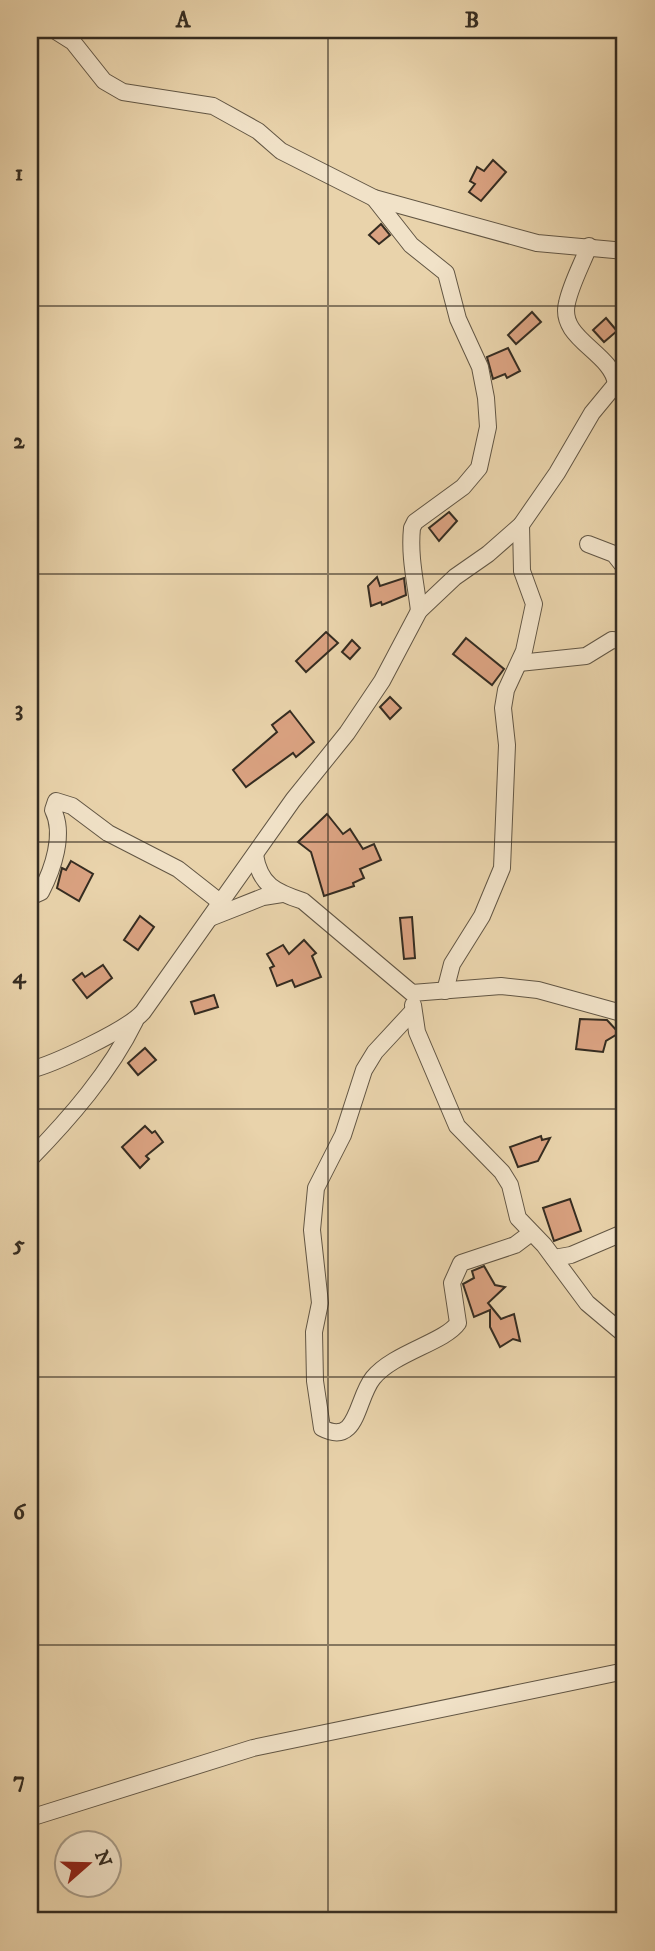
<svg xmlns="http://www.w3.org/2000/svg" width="655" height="1951" viewBox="0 0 655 1951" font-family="'IM FELL DW Pica',serif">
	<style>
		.building { fill: #daa281; stroke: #352c21; stroke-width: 2 }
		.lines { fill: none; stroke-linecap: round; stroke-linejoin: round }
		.minor-casing { stroke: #625644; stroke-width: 18 }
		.minor { stroke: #f1e2c8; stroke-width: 16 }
		.grid { fill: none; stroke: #352c21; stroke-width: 2; stroke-opacity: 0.55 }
		.neatline { fill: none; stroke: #352c21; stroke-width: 2.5 }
		.grid-label { font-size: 23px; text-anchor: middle; font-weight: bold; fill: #352c21 }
	</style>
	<rect width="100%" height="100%" fill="#e9d3ab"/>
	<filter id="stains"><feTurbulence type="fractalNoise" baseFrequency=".00286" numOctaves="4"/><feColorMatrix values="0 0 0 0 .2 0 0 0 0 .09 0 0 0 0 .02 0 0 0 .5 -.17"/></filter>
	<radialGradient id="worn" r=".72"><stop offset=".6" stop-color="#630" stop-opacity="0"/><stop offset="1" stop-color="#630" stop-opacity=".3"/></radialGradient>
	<g class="building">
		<path d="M493,160L506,172L481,201L469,192L475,184L470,181L477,167L484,171Z"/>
		<path d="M381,224L390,235L379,244L369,235Z"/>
		<path d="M532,312L541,322L516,344L508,335Z"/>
		<path d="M606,318L617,331L604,342L593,330Z"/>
		<path d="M508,348L520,371L507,378L505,374L493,379L487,357Z"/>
		<path d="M449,512L457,521L439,541L429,528Z"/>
		<path d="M377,577L380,586L404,578L406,595L382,605L381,602L371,606L368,586Z"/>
		<path d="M326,632L338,643L306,672L296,661Z"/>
		<path d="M466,638L504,669L492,685L453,654Z"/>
		<path d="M352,640L360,648L350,659L342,652Z"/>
		<path d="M390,697L401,708L390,719L380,707Z"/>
		<path d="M290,711L314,742L296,757L293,753L246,787L233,770L277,732L272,725Z"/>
		<path d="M327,814L343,834L350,829L363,849L374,844L381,860L360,869L364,878L353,883L354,886L324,896L311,852L298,842Z"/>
		<path d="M71,861L93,874L79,901L57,888L62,868L66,870Z"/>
		<path d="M140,916L154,927L138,950L124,940Z"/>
		<path d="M412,917L415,958L404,959L400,918Z"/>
		<path d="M304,940L316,953L312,956L321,977L295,987L292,980L277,986L270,968L274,966L267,954L283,945L289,954Z"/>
		<path d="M103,965L112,978L87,998L73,980L82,973L85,977Z"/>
		<path d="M214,995L218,1007L195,1014L191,1002Z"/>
		<path d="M580,1019L607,1020L619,1033L606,1041L603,1052L576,1049Z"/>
		<path d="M145,1048L156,1060L138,1075L128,1063Z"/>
		<path d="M145,1126L152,1133L155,1131L163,1142L146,1156L149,1159L140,1168L122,1147Z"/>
		<path d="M541,1136L542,1140L550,1138L538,1161L518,1167L510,1147Z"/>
		<path d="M570,1199L581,1231L554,1241L543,1208Z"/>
		<path d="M484,1266L495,1285L505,1287L488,1303L501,1319L514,1314L520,1341L513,1339L500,1347L490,1327V1310L474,1317L463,1284L474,1278L472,1271Z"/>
	</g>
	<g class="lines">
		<g class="minor-casing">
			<g id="minor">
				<path d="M54,30L73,42L104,81L123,92L213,106L258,131L281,151L374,198L537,243L625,251"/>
				<path d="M374,198L411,245L446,273L458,319L480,367L486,398L488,427L479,468L463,487L415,522L412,528C409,557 416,584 419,611"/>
				<path d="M589,246C582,264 571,284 567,303C558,339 612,352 616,384"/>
				<path d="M619,380L625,398"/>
				<path d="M588,544L614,554L625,568"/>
				<path d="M519,663L586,656L612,640L625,641"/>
				<path d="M255,855C260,885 275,892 303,901L412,993L501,986L538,990L625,1014"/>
				<path d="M30,897L41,892C53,869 65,834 53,810L56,801L72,806L108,833L178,869L220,902"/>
				<path d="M210,918L263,897L282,894"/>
				<path d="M445,991L452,964L482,916L502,868L507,745L503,708L506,690L524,651L534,604L522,571L521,525"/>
				<path d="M413,1005L417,1032L457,1126L502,1172L510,1185L518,1218L544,1245L587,1303L625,1335"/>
				<path d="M413,1011L375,1052L364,1070L343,1135L316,1188L312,1230L320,1303L314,1332L315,1381L322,1428C358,1447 356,1399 373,1378C393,1353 445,1342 458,1323L452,1283L461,1263L515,1245L531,1233"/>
				<path d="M30,1070C54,1064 127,1030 143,1012L293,800L347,733L382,681L419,611L455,577L488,554L521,525L557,473L592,413L625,373"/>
				<path d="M30,1159C70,1118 110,1072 135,1021"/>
				<path d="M554,1258L571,1255L625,1232"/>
				<path d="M30,1818L253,1748L625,1671"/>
			</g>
		</g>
		<use href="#minor" class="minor"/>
	</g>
	<path class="grid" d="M328,30V1921M30,306H625M30,574H625M30,842H625M30,1109H625M30,1377H625M30,1645H625"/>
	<rect width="655" height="1951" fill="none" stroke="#e9d3ab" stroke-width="77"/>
	<g transform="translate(88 1864) rotate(70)"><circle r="33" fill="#f1e2c8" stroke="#a69985" stroke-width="2"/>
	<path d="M0-5L12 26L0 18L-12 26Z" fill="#8f2418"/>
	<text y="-10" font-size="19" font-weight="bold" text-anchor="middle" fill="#352c21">N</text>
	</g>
	<rect x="38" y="38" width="578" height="1874" class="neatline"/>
	<g class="grid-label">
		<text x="183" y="27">A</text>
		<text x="472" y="27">B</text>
		<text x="19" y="180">1</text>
		<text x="19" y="448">2</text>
		<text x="19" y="716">3</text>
		<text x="19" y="983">4</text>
		<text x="19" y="1251">5</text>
		<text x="19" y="1519">6</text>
		<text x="19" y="1787">7</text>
	</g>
	<rect width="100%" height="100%" filter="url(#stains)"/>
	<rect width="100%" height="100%" fill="url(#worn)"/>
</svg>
